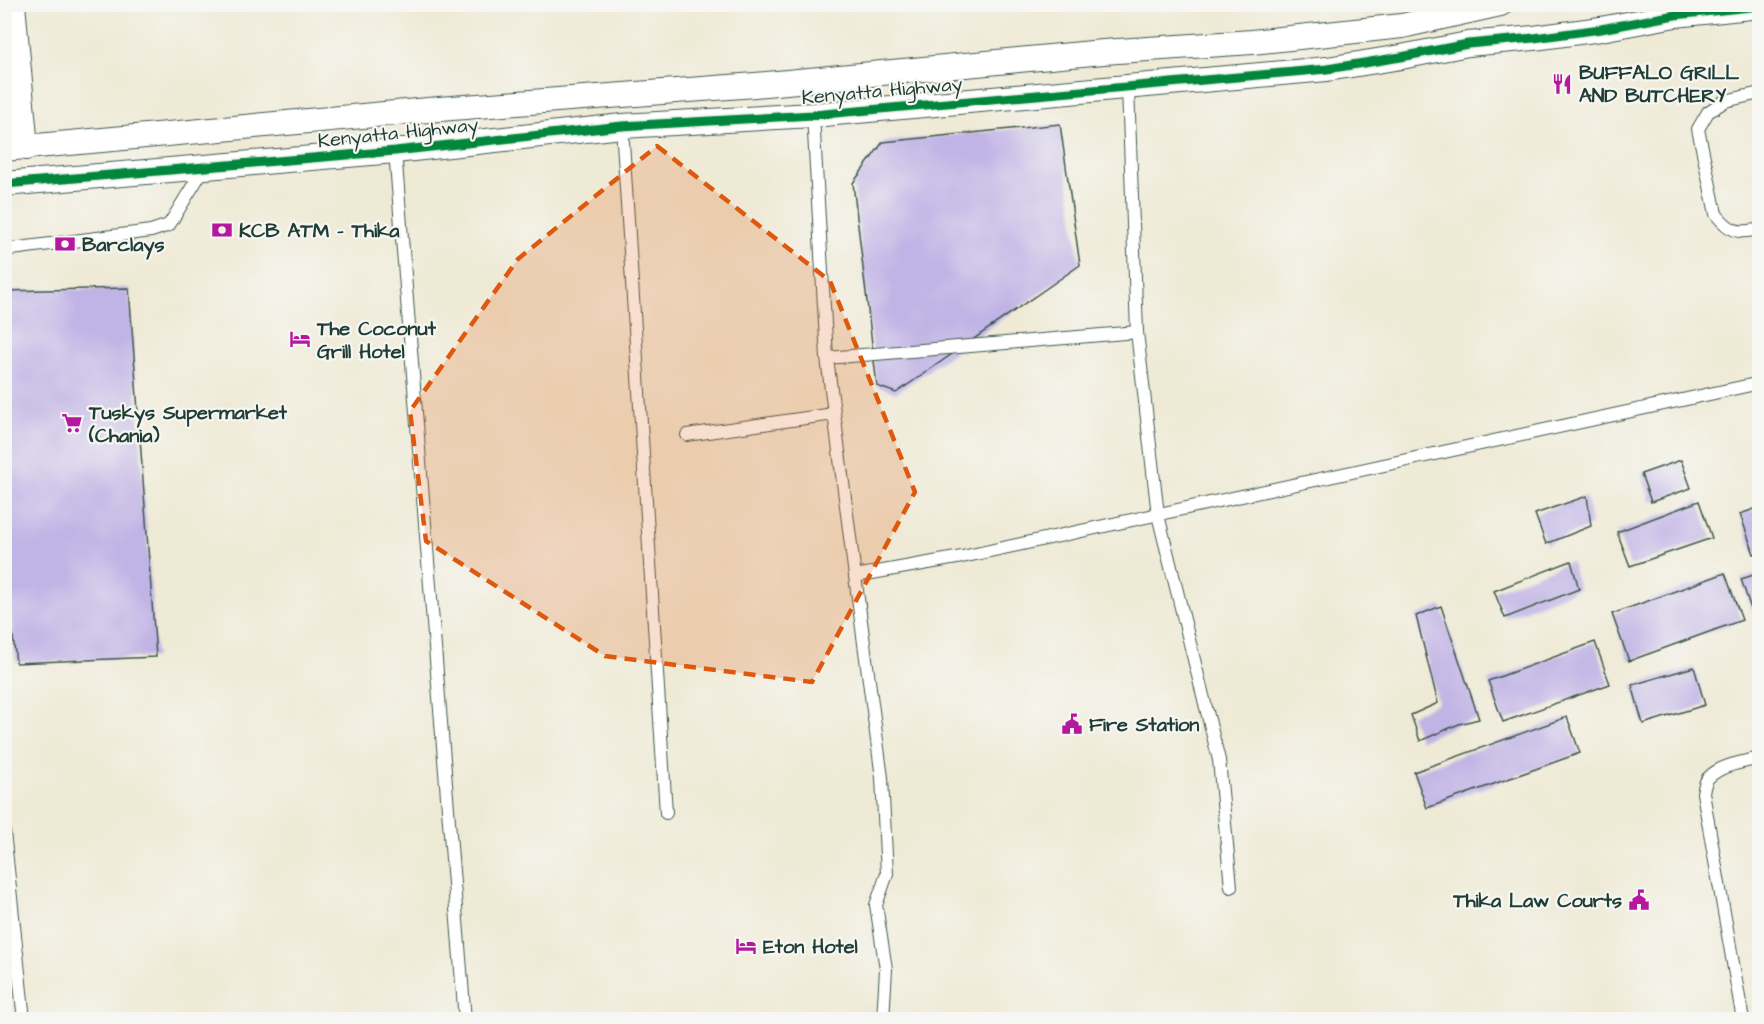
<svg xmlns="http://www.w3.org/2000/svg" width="1764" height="1024" viewBox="0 0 1764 1024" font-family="'Architects Daughter',sans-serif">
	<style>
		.building { fill: #c0b3e5 }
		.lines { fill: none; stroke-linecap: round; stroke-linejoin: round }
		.lane-casing { stroke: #3e574c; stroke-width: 14 }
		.street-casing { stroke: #3e574c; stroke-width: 26 }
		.lane { stroke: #fff; stroke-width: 12 }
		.street { stroke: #fff; stroke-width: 24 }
		.cycleway-casing { stroke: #f6f6f2; stroke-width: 13 }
		.cycleway { stroke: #00873e; stroke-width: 9 }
		.marked { fill: #de580e; fill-opacity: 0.2; stroke: #de580e; stroke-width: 4.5; stroke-dasharray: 12 8; stroke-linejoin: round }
		.labels { text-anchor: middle; stroke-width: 4.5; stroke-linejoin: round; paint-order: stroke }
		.poi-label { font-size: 20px; font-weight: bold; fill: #1f3d34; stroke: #f6f6f2; text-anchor: start }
		.street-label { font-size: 20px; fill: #1f3d34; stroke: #f6f6f2 }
	</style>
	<rect width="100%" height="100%" fill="#f6f6f2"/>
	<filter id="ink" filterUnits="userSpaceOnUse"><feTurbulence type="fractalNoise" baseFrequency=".0167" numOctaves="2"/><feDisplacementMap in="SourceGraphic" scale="12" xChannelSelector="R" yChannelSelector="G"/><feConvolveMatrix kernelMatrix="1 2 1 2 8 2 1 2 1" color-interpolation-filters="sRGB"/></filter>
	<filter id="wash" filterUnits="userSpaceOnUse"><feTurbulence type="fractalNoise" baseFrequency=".008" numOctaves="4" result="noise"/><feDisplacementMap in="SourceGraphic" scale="24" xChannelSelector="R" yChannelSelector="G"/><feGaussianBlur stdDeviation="1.35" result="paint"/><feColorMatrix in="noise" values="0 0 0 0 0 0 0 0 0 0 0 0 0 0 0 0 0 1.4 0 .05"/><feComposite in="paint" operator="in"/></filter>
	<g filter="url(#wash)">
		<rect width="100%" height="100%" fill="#efead6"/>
		<g id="blocks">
			<g class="building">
				<path d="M1060,124L1080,265L896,393L877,386L853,183L883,142Z"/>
				<path d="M129,288L156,657L16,663L4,555V291Z"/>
				<path d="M1681,460L1691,488L1651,502L1641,474Z"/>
				<path d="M1587,496L1591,526L1546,544L1535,514Z"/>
				<path d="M1699,501L1712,538L1630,566L1617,532Z"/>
				<path d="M1760,507V552L1754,554L1740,514Z"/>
				<path d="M1571,561L1579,589L1505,618L1494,591Z"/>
				<path d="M1725,573L1742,620L1629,661L1612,614Z"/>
				<path d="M1760,573V607L1751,609L1741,579Z"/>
				<path d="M1441,606L1479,719L1459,724L1420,741L1411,715L1438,703L1416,616Z"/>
				<path d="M1595,642L1610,684L1503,722L1488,681Z"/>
				<path d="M1694,667L1705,705L1643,724L1632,685Z"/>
				<path d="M1567,717L1580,753L1427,808L1414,772Z"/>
			</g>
		</g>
	</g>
	<g filter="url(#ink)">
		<use href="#blocks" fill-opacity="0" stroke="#3e574c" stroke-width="1.5"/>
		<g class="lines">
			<g class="lane-casing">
				<g id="lane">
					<path d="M1128,88L1137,332L1158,515L1219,760L1231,887"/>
					<path d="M1760,93L1725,101L1708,112L1698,129L1716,214C1730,232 1738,234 1760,229"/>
					<path d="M813,115L827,358L855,576"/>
					<path d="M622,126L666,813"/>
					<path d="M395,151L465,1020"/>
					<path d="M4,250L151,231L169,225L204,168"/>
					<path d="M827,358L1137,332"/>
					<path d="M687,435L834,414"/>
					<path d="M4,832L24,1020"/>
					<path d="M883,1020L886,969L876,905L887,874L882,778L855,576L962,557L1760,383"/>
					<path d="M1743,1020L1703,793C1704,788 1705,782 1708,778C1720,765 1743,762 1760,758"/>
				</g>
			</g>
			<g class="street-casing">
				<g id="street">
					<path d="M13,4L26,148"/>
					<path d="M4,149L439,109L755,85L1103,52L1252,42L1402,26L1500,4"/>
					<path d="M4,184L395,151L622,126L813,115L1327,69L1401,57L1468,44L1534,38L1601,29L1675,15L1760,6"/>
				</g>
			</g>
			<use href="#lane" class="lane"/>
			<use href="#street" class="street"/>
			<g class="cycleway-casing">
				<path id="cycleway" d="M4,184L395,151L622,126L813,115L1327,69L1401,57L1468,44L1534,38L1601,29L1675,15L1760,6"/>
			</g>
			<use href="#cycleway" class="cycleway"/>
		</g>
	</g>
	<path class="marked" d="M657,146L830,281L915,492L812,682L605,656L426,541L410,411L518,259Z"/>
	<defs>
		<g id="restaurant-bare" transform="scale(1.62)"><path d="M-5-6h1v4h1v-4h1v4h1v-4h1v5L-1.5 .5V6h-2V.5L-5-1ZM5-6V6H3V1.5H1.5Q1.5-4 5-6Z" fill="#b5179e" stroke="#f6f6f2" stroke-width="2.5" paint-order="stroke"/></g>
		<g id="bank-bare" transform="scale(1.62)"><path d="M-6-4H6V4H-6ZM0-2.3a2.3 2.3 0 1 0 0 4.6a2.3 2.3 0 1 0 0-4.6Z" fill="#b5179e" stroke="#f6f6f2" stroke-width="2.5" paint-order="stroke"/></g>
		<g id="hotel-bare" transform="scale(1.62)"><path d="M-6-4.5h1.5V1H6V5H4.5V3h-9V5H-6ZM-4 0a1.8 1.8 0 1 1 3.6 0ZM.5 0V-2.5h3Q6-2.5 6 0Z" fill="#b5179e" stroke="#f6f6f2" stroke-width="2.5" paint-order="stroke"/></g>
		<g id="supermarket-bare" transform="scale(1.62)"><path d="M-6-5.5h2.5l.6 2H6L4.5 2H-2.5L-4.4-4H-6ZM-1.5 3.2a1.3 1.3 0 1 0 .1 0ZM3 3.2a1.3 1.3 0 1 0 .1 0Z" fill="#b5179e" stroke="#f6f6f2" stroke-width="2.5" paint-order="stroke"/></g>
		<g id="civic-bare" transform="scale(1.62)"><path d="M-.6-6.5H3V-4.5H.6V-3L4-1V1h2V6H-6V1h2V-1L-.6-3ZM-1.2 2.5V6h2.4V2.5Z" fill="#b5179e" stroke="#f6f6f2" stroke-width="2.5" paint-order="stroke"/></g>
	</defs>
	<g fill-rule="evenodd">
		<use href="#restaurant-bare" x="1562" y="84"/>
		<use href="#bank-bare" x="222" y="230"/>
		<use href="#bank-bare" x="65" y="244"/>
		<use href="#hotel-bare" x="300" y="339"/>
		<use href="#supermarket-bare" x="72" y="423"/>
		<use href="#civic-bare" x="1072" y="724"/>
		<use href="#civic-bare" x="1639" y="900"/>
		<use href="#hotel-bare" x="746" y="946"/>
	</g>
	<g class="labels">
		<g class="poi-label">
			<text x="1579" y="79">BUFFALO GRILL<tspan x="1579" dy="23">AND BUTCHERY</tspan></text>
			<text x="239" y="237">KCB ATM - Thika</text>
			<text x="82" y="251">Barclays</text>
			<text x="317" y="335">The Coconut<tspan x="317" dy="23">Grill Hotel</tspan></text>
			<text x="89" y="419">Tuskys Supermarket<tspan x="89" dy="23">(Chania)</tspan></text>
			<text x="1089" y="731">Fire Station</text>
			<text x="1622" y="907" text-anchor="end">Thika Law Courts</text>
			<text x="763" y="953">Eton Hotel</text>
		</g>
		<g class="street-label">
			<text transform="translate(882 90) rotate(-5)" y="7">Kenyatta Highway</text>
			<text transform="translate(398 132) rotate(-6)" y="7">Kenyatta Highway</text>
		</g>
	</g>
	<rect width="1764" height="1024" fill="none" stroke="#f6f6f2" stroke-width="24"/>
</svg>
